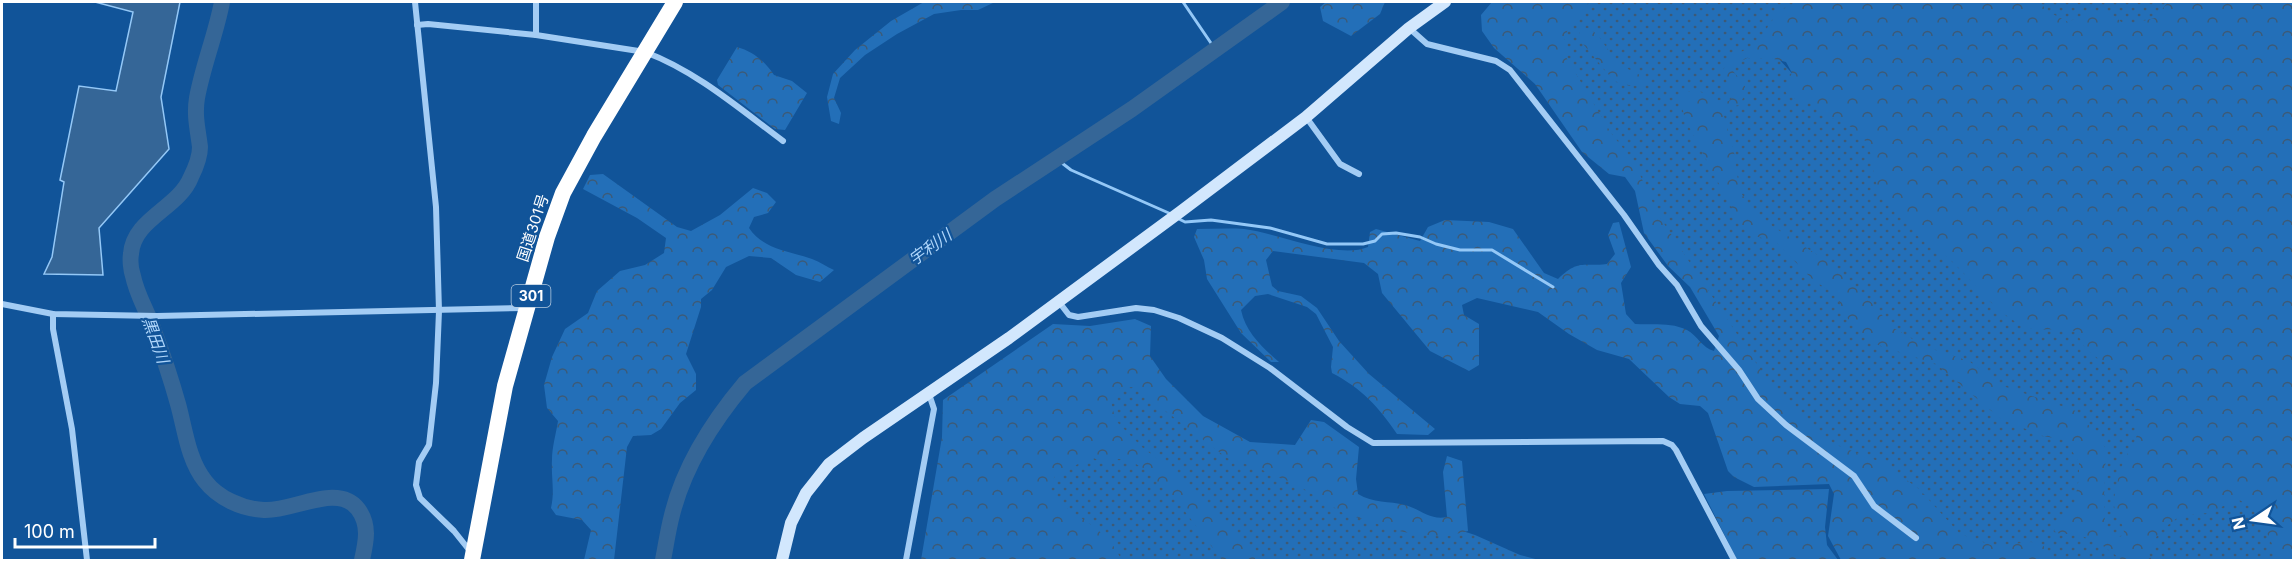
<svg xmlns="http://www.w3.org/2000/svg" width="2295" height="562" viewBox="0 0 2295 562" font-family="Inter,'Noto Sans JP',sans-serif">
	<style>
		.grass { fill: url(#grass-dots) }
		.forest { fill: url(#forest-crowns); fill-rule: evenodd }
		.water { fill: #356697; stroke: #94c8f7; stroke-width: 1.5 }
		.lines { fill: none; stroke-linecap: round; stroke-linejoin: round }
		.stream { stroke: #94c8f7; stroke-width: 3 }
		.river { stroke: #356697; stroke-width: 16 }
		.street { stroke: #a3ccf4; stroke-width: 6 }
		.secondary { stroke: #d2e7fd; stroke-width: 12 }
		.highway { stroke: #fff; stroke-width: 16 }
		.labels { text-anchor: middle; stroke-width: 4.5; stroke-linejoin: round; paint-order: stroke }
		.shield { fill: #115499; stroke: #b8cce0; stroke-width: 1.5 }
		.shield-label { font-size: 14px; font-weight: bold; fill: #fff }
		.street-label { font-size: 15px; fill: #fff; stroke: #115499 }
		.water-label { font-size: 16px; font-style: italic; fill: #afd6fb; stroke: #115499 }
	</style>
	<defs>
		<pattern id="grass-dots" width="8" height="8" patternUnits="userSpaceOnUse" patternTransform="scale(1.5)"><rect width="8" height="8" fill="#236fb8"/><path d="M2 2h.1M6 6h.1" fill="none" stroke="#3c5a77" stroke-width="1.8" stroke-linecap="round"/></pattern>
		<pattern id="forest-crowns" width="20" height="18" patternUnits="userSpaceOnUse" patternTransform="scale(1.5)"><rect width="20" height="18" fill="#236fb8"/><path d="M2 6a3 3 0 1 1 6 0M12 15a3 3 0 1 1 6 0" fill="none" stroke="#3c5a77"/></pattern>
	</defs>
	<rect width="100%" height="100%" fill="#115499"/>
	<g class="grass">
		<path d="M1584,2H1807L1767,46L1809,92L1871,123L2075,318L2239,483L2293,560H2037L1954,544L1768,391L1561,62L1560,26Z"/>
		<path d="M2029,2H2184L2173,23L2063,33Z"/>
		<path d="M1123,378L1298,477L1475,535L1520,555L1539,560H1089L1046,508L1047,471Z"/>
	</g>
	<g class="forest">
		<path d="M924,2H995L978,10H961L934,14L897,34L865,55L840,78L834,98L841,113L839,124L831,121L827,97L833,74L855,50L891,21Z"/>
		<path d="M1326,2H1385L1380,14L1351,36L1323,21L1320,7Z"/>
		<path d="M1492,2H1592L1587,4L1568,29L1564,41L1566,57L1611,133L1634,162L1659,216L1772,387L1834,444L1883,463L1919,489L1960,534L1994,546L2031,542L2042,544L2054,560H1841L1828,536L1834,494L1829,484L1754,487L1734,477L1728,471L1708,413L1700,406L1680,404L1669,397L1629,359L1597,350L1569,334L1538,312L1477,298L1462,305L1464,315L1479,324V365L1469,371L1430,351L1382,293L1378,274L1364,263L1273,251L1266,260L1272,286L1278,291L1301,296L1317,308L1339,341L1369,374L1435,429L1428,435L1397,434C1379,407 1361,388 1332,373L1331,367L1333,347L1316,314L1307,307L1268,294L1255,296L1241,310C1246,333 1262,347 1279,362H1271L1241,333L1207,279L1204,260L1194,237L1197,229C1213,229 1229,228 1244,229C1277,233 1338,260 1368,247L1370,232L1376,229L1420,241L1428,227L1445,220L1489,222L1513,229L1544,273L1558,279C1579,259 1582,267 1607,264L1615,254L1608,235L1613,223L1619,222L1631,267L1621,283L1626,314L1635,324C1653,325 1671,322 1687,330C1698,336 1702,348 1714,351L1719,336L1690,287L1668,266L1644,233L1635,191L1625,177L1609,174L1582,152L1535,84L1494,48L1482,31L1481,15Z"/>
		<path d="M1801,2H2040L2047,11L2068,22L2090,12H2109L2125,25L2155,18L2168,2H2293V560H2282L2278,557L2266,531L2252,508L2238,499L2209,513L2181,515L2159,532L2148,553L2152,560H2122L2099,543L2077,534H2060L2054,531L2074,505L2079,478V462L2065,440L2043,436L2001,419L1936,364L1869,342L1848,319L1835,294L1813,280L1776,242L1755,236L1742,228L1685,119L1680,99L1685,92H1701L1715,100L1729,101L1732,97L1723,70L1731,57L1762,41L1768,26L1780,10ZM1747,58H1770L1786,62L1792,73L1785,86L1786,93C1797,103 1807,99 1818,107C1822,109 1823,115 1827,117C1830,118 1833,118 1836,119C1845,122 1856,130 1862,137C1876,153 1871,175 1880,193C1885,202 1892,205 1899,211C1907,217 1910,229 1918,236C1926,245 1938,250 1947,257C1975,281 1994,315 2029,328C2042,332 2066,326 2074,331C2078,334 2081,341 2084,346C2094,358 2108,365 2122,369C2130,386 2141,420 2136,438C2133,447 2126,454 2123,463C2119,474 2114,492 2114,504C2114,516 2125,523 2124,535L2114,539L2105,530L2104,498L2106,449L2093,430L2076,411L2000,385L1969,361L1926,347L1892,327L1872,303L1830,263L1758,217L1741,193L1736,170L1734,151L1724,116L1727,108L1739,105C1751,86 1745,86 1733,71L1734,65Z"/>
		<path d="M1587,28L1597,34L1618,64L1648,79L1643,85L1630,86L1614,81L1579,39L1580,31Z"/>
		<path d="M737,47C752,51 765,61 774,75L792,81L807,93L785,130L775,129L718,85L717,80Z"/>
		<path d="M603,174L677,227L691,231L720,215L753,188L767,193L776,202L768,213L754,217L749,228C764,250 789,251 812,259C820,262 827,267 834,270L820,282L796,275L771,258L749,256L726,267L712,290L701,299V307L686,354L696,374V390L680,403L661,429L651,435L633,436L627,447L614,560H584L591,530L582,520L556,515L551,508C555,491 551,477 552,460C552,447 556,434 558,421L547,408L544,385L552,357L565,329L588,313L597,291L620,271L645,265L664,253L666,238L637,218L583,189L590,175Z"/>
		<path d="M1135,319L1151,326L1150,356L1166,379L1203,416L1250,442L1295,445L1311,420L1324,422L1359,447L1356,479L1358,494C1373,503 1389,501 1405,505C1420,509 1431,521 1447,517L1443,472L1447,456L1462,461L1468,531L1444,537L1403,532L1343,513L1299,486L1258,468L1227,458L1134,387L1120,388L1110,399L1116,421L1143,448L1174,471L1252,553L1256,560H1222L1180,505L1143,468L1127,459H1113L1104,462L1093,458L1080,463L1055,476L1050,486L1051,495C1074,518 1110,529 1121,560H921L942,437L943,400L1053,324L1090,326Z"/>
		<path d="M1829,489L1825,527L1827,545L1838,560H1737L1704,494L1727,491Z"/>
	</g>
	<path class="water" d="M95,2H180L161,97L169,149L99,228L103,275L44,274L52,257L64,182L60,180L79,86L116,91L133,12Z"/>
	<g class="lines">
		<g class="stream">
			<path d="M1183,2L1215,49"/>
			<path d="M1058,160L1071,170L1171,214"/>
			<path d="M1179,219L1185,222L1211,220L1270,228L1327,244H1363L1375,241L1382,234L1396,233L1420,237L1436,244L1460,250H1492L1553,287"/>
		</g>
		<g class="river">
			<path d="M222,2C216,34 203,65 197,98C194,116 198,130 200,147C200,156 195,169 191,177C179,208 133,219 131,254C130,260 131,270 133,276C137,296 148,312 154,331C163,355 171,379 178,404C185,429 188,460 205,481C218,498 242,509 264,510C292,512 338,482 358,509C370,525 366,542 362,560"/>
			<path d="M663,560C666,545 668,530 672,515C684,466 713,421 745,383L995,199L1132,109L1282,2"/>
		</g>
		<g class="street">
			<path d="M415,2L436,207L439,311L436,383L429,445L419,462L416,485L420,498L454,531L470,551"/>
			<path d="M536,2V35"/>
			<path d="M417,25L428,24L536,35L645,52C696,71 740,109 783,141"/>
			<path d="M1409,28L1427,44L1496,61L1510,70L1624,215L1659,265L1677,285L1701,326L1739,370L1758,399L1786,425L1854,476L1874,506L1916,538"/>
			<path d="M1306,117L1340,164L1359,174"/>
			<path d="M1059,302L1069,315L1078,317L1136,308L1154,310L1179,318L1222,338L1270,368L1347,427L1373,443L1663,441L1672,445L1676,450L1734,560"/>
			<path d="M2,304L53,314L157,316L525,308"/>
			<path d="M53,314V329L72,429L87,560"/>
			<path d="M906,560L934,409L929,394"/>
		</g>
		<path class="secondary" d="M782,560L791,523L806,493L829,464L863,438L1009,338L1180,212L1306,117L1409,28L1445,2"/>
		<path class="highway" d="M472,560L505,386L547,237L563,193L594,136L675,2"/>
	</g>
	<g class="labels">
		<rect class="shield" x="511.5" y="285" width="39" height="22" rx="4.5"/>
		<g class="shield-label">
			<text x="531" y="301">301</text>
		</g>
		<g class="street-label">
			<text transform="translate(533 228) rotate(-72)" y="5">国道301号</text>
		</g>
		<g class="water-label">
			<text transform="translate(930 247) rotate(-36)" y="6">宇利川</text>
			<text transform="translate(156 340) rotate(70)" y="6">黒田川</text>
		</g>
	</g>
	<rect width="2295" height="562" fill="none" stroke="#ffffff" stroke-width="6"/>
	<g transform="translate(2253 520) rotate(257)" stroke="#115499" stroke-width="4.5" paint-order="stroke">
	<path d="M0-4.5L10 22L0 15L-10 22Z" fill="#ffffff"/>
	<text y="-9" font-size="16" font-weight="bold" text-anchor="middle" fill="#ffffff">N</text>
	</g>
	<path d="M15 538v9h140v-9" fill="none" stroke="#ffffff" stroke-width="3"/>
	<text x="24" y="538" font-size="18" fill="#ffffff" stroke="#115499" stroke-width="4.5" paint-order="stroke">100 m</text>
</svg>
